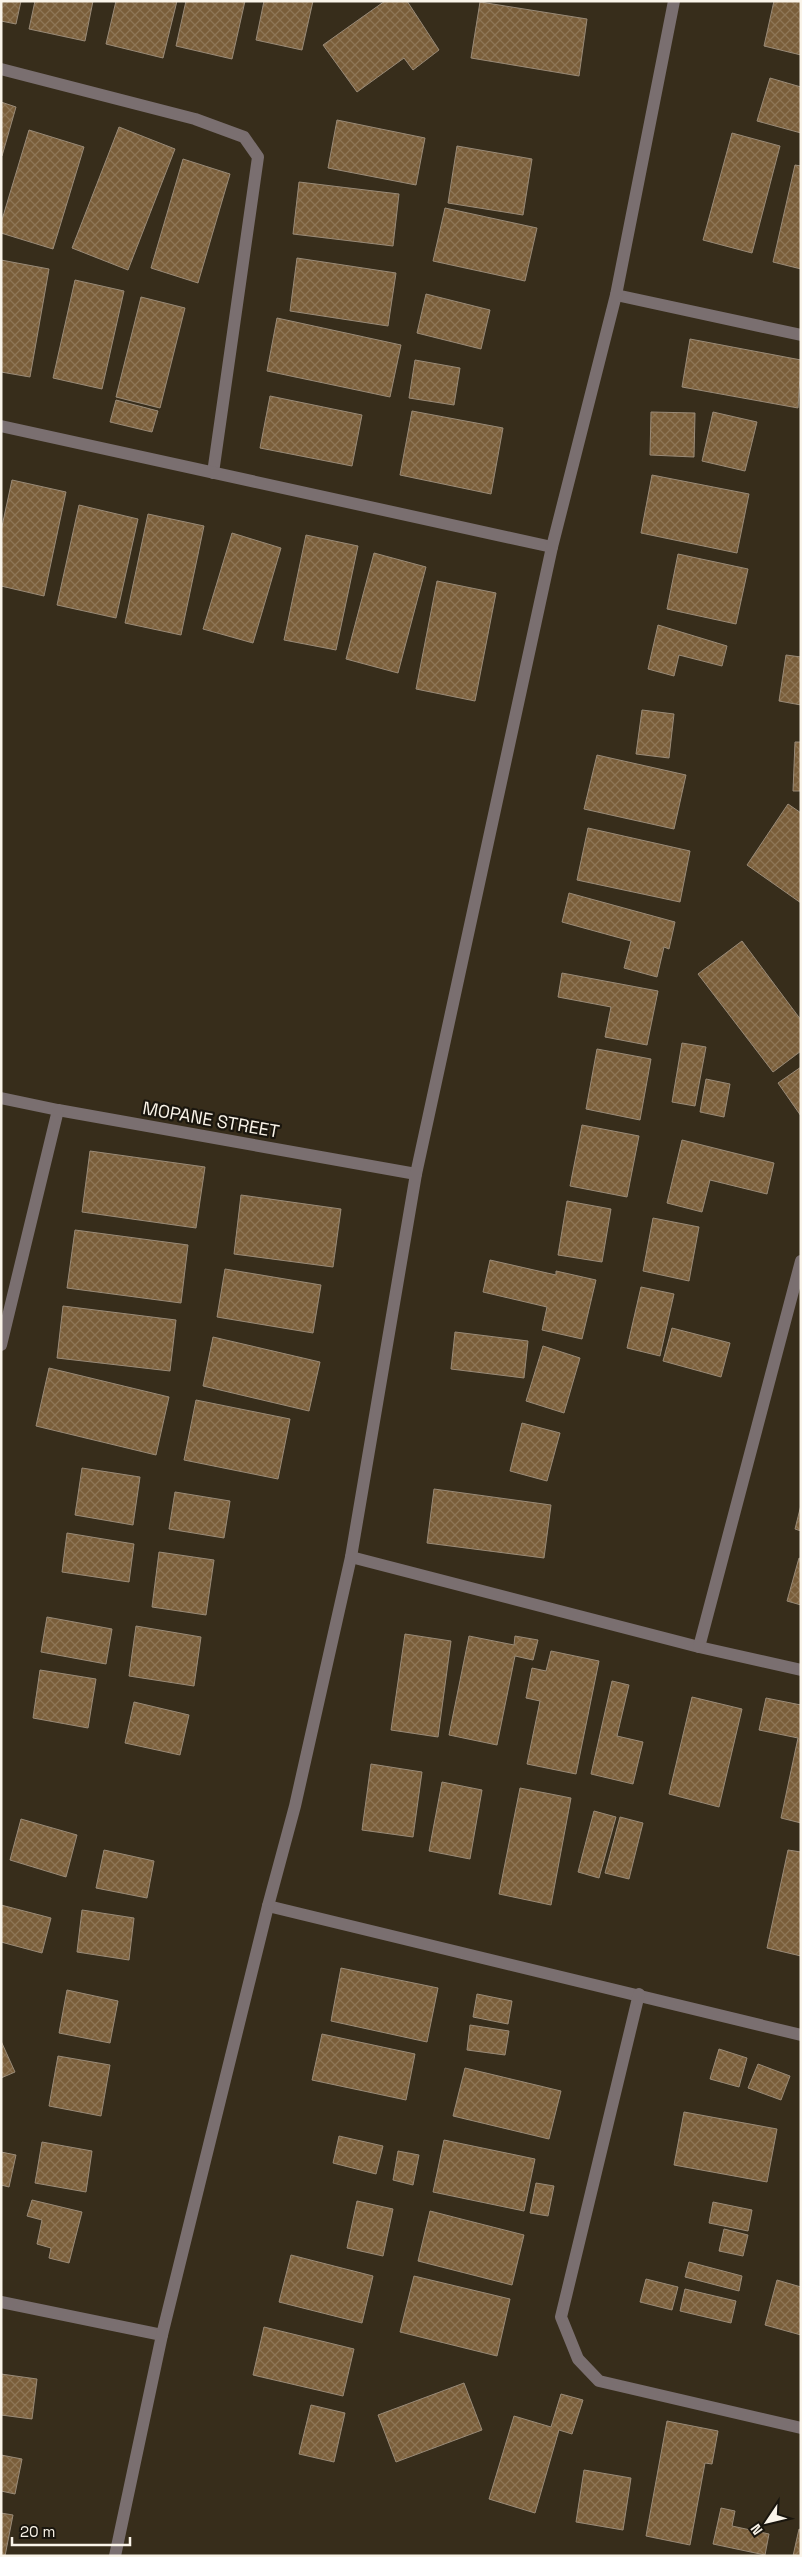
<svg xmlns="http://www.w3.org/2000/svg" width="802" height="2557" viewBox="0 0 802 2557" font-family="'Space Grotesk',sans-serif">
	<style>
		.building { fill: url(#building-cross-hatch); stroke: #998a77 }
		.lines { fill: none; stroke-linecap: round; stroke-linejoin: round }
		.minor { stroke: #7a6f70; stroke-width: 12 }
		.labels { text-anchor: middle; stroke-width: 4.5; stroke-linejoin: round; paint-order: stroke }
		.street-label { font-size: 18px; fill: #faf4e9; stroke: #1a160e }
	</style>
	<defs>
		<pattern id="building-cross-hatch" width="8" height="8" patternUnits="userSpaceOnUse" patternTransform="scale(1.25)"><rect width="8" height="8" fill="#7a5e3a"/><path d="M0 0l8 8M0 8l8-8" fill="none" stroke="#8e7656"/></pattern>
	</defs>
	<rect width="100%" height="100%" fill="#372d1b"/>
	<g class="building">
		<path d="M1,1H21L16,24L1,21Z"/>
		<path d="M35,1H93L85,41L29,29Z"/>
		<path d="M116,1H177L163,58L106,44Z"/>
		<path d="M186,1H245L232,59L176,46Z"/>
		<path d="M264,1H313L302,50L256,40Z"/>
		<path d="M385,1H407L439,50L413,70L404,58L357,92L323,45Z"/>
		<path d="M774,1H801V55L764,46Z"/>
		<path d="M480,2L587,19L579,76L471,58Z"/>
		<path d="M770,78L801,87V133L757,121Z"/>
		<path d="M1,102L16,107L2,156H1Z"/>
		<path d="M337,120L425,138L416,185L328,168Z"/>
		<path d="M119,127L175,149L128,270L72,248Z"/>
		<path d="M29,130L84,147L53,249L1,233V223Z"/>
		<path d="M732,133L780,146L752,253L703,240Z"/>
		<path d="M457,146L532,159L523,215L448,203Z"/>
		<path d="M183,159L230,174L198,283L151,268Z"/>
		<path d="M795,165L801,166V269L773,262Z"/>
		<path d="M299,182L399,194L393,246L293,234Z"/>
		<path d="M445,208L537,228L525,281L433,261Z"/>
		<path d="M297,258L396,273L388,326L290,311Z"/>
		<path d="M1,260L49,269L30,377L1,372Z"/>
		<path d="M75,280L124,291L102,389L53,378Z"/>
		<path d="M426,294L490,310L481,349L417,333Z"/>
		<path d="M141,297L185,308L160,408L116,397Z"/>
		<path d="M277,318L401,345L390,397L267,371Z"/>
		<path d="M690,339L801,360L798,408L682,387Z"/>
		<path d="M415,360L460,368L454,405L409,398Z"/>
		<path d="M270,396L362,415L352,466L260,448Z"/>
		<path d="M116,400L158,411L152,432L110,422Z"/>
		<path d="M412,411L503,428L491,494L400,475Z"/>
		<path d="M651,412L695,413L694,457L650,455Z"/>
		<path d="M713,412L757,422L745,471L702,461Z"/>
		<path d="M652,475L749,494L737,553L641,533Z"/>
		<path d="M12,480L66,492L44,596L1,586V531Z"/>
		<path d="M79,505L138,519L116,618L57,605Z"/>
		<path d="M148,514L204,526L181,635L125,623Z"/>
		<path d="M232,533L281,548L253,643L203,629Z"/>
		<path d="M306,535L358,546L336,650L284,640Z"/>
		<path d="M374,553L426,567L398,673L346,659Z"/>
		<path d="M678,554L748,569L736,624L667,609Z"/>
		<path d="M437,581L496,593L475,701L416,689Z"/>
		<path d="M658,625L727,646L722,666L679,655L674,676L648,669Z"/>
		<path d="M786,655L801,657V705L779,701Z"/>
		<path d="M642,710L674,714L669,758L636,754Z"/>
		<path d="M795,742H801V791H793Z"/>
		<path d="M597,755L686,775L674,829L584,809Z"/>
		<path d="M788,804L801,813V903L747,865Z"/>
		<path d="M588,828L690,851L680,902L577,880Z"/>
		<path d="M569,893L675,922L669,949L664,947L657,977L624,968L631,941L562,922Z"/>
		<path d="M742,941L801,1020V1051L773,1072L698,974Z"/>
		<path d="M562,973L658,991L647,1045L605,1037L611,1007L558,997Z"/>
		<path d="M682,1043L706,1047L695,1106L672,1102Z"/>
		<path d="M597,1049L651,1059L640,1120L586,1109Z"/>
		<path d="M801,1067V1116L778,1083Z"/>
		<path d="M706,1079L730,1084L724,1117L700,1112Z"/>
		<path d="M582,1125L639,1136L627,1197L570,1186Z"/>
		<path d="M682,1140L774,1163L767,1194L710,1180L702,1212L667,1203Z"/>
		<path d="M90,1151L205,1167L196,1228L82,1212Z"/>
		<path d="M241,1195L341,1209L333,1267L234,1254Z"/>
		<path d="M567,1201L611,1209L602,1262L558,1255Z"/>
		<path d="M653,1218L699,1227L689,1281L643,1271Z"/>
		<path d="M75,1230L188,1245L181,1303L67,1288Z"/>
		<path d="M490,1260L556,1275V1271L596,1280L582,1339L542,1330L547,1307L483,1292Z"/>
		<path d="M225,1269L321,1285L313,1333L217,1317Z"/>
		<path d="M641,1287L674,1294L660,1356L627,1348Z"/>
		<path d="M63,1306L176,1320L170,1371L57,1358Z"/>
		<path d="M672,1328L730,1343L721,1377L663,1361Z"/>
		<path d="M455,1332L528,1341L524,1378L451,1369Z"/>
		<path d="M213,1337L320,1362L309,1411L203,1386Z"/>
		<path d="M543,1346L580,1358L564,1413L526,1401Z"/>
		<path d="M49,1368L169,1397L156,1455L36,1426Z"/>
		<path d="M196,1400L290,1419L278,1479L184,1460Z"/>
		<path d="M522,1423L560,1433L547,1481L510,1471Z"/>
		<path d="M82,1468L140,1477L133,1525L75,1515Z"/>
		<path d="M434,1489L551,1505L544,1558L427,1543Z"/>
		<path d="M175,1492L230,1501L224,1538L169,1529Z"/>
		<path d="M801,1505V1531L795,1529Z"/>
		<path d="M67,1533L134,1544L129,1582L62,1572Z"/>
		<path d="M159,1552L214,1560L206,1615L152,1607Z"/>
		<path d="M799,1558L801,1559V1605L787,1601Z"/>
		<path d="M47,1617L112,1629L106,1664L41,1652Z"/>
		<path d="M136,1626L201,1637L194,1686L129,1676Z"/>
		<path d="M405,1634L451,1641L438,1737L391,1730Z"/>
		<path d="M469,1636L514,1645L515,1636L538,1640L533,1660L515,1656L497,1745L449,1735Z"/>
		<path d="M551,1651L599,1661L576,1774L527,1764L540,1701L526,1698L532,1668L546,1671Z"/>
		<path d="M40,1670L96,1679L88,1728L33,1718Z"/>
		<path d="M612,1681L629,1685L617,1736L643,1742L633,1784L591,1774Z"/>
		<path d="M692,1697L742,1709L719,1807L669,1794Z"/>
		<path d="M766,1698L801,1705V1823L781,1818L798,1738L759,1730Z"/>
		<path d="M134,1702L189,1715L180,1755L125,1743Z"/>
		<path d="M371,1764L422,1772L413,1837L362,1830Z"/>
		<path d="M442,1782L482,1790L470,1859L429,1851Z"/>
		<path d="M520,1788L571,1798L551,1905L499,1894Z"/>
		<path d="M594,1811L616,1817L599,1878L578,1872Z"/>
		<path d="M620,1817L643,1823L629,1879L605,1873Z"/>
		<path d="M21,1819L77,1835L66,1877L10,1860Z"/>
		<path d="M104,1850L154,1861L147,1898L96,1888Z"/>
		<path d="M788,1850L801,1852V1956L767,1948Z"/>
		<path d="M1,1905L51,1918L42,1953L1,1942Z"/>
		<path d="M82,1910L134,1918L129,1960L77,1952Z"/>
		<path d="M341,1968L438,1988L427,2042L331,2021Z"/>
		<path d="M67,1990L118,2001L110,2043L59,2033Z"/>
		<path d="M477,1994L512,2001L508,2024L473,2017Z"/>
		<path d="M470,2025L509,2031L505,2055L467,2050Z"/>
		<path d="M322,2034L415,2054L406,2100L312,2080Z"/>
		<path d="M1,2041L15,2072L1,2078Z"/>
		<path d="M719,2049L747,2058L739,2087L710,2079Z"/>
		<path d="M58,2056L110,2065L101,2116L49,2106Z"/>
		<path d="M758,2064L790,2076L781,2100L748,2088Z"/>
		<path d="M465,2068L561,2091L549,2139L453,2116Z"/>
		<path d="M684,2112L777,2129L767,2182L674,2165Z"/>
		<path d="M339,2136L383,2146L376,2174L333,2163Z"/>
		<path d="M444,2140L535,2159L524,2211L433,2192Z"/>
		<path d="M42,2142L92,2151L86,2192L35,2183Z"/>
		<path d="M398,2151L419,2155L413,2185L393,2180Z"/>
		<path d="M1,2152L16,2155L9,2187L1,2185Z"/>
		<path d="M536,2183L554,2186L548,2216L530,2213Z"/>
		<path d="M32,2200L82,2212L69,2263L49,2258L51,2248L37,2244L42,2220L27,2216Z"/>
		<path d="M357,2201L393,2209L383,2256L347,2248Z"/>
		<path d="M713,2202L752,2210L748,2231L709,2223Z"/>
		<path d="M430,2211L524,2235L512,2285L418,2261Z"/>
		<path d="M724,2229L748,2235L743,2256L719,2251Z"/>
		<path d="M291,2255L373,2276L362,2323L279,2302Z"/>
		<path d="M689,2262L742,2276L739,2291L685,2277Z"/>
		<path d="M414,2276L510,2299L497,2356L400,2332Z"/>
		<path d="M646,2279L678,2287L672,2310L640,2302Z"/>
		<path d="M777,2280L801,2287V2335L765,2325Z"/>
		<path d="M685,2289L736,2301L731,2323L680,2311Z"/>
		<path d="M264,2327L354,2349L343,2396L253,2375Z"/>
		<path d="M1,2374L37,2379L32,2419L1,2415Z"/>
		<path d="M464,2383L482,2430L396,2462L378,2415Z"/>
		<path d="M561,2394L583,2400L572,2434L559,2430L535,2513L489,2499L514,2416L551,2427Z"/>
		<path d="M311,2405L345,2413L334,2462L299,2454Z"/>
		<path d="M667,2421L718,2431L712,2464L705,2463L690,2545L646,2536Z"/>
		<path d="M1,2455L22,2459L15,2494L1,2491Z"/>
		<path d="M584,2470L631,2478L623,2530L576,2522Z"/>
		<path d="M721,2508L735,2511L732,2526L769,2534L765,2555L713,2544Z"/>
		<path d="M1,2513L13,2515L5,2556H1Z"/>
		<path d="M799,2529L801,2530V2556H793Z"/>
	</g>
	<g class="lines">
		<g class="minor">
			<path d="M1,69L195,119L244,137L258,157L213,473"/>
			<path d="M616,295L801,335"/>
			<path d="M1,426L552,547"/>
			<path d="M1,1098L58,1110L416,1174"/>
			<path d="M1,1345L58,1110"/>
			<path d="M351,1557L699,1647L801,1670"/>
			<path d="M699,1647L801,1261"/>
			<path d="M268,1906L801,2035"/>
			<path d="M639,1994L561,2317L578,2359L599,2381L801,2428"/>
			<path d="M1,2302L162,2335"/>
			<path d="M115,2556L162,2335L268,1906L295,1806L351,1557L416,1174L552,547L616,295L674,1"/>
		</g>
	</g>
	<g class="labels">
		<g class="street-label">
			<text transform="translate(211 1120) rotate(10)" y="6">MOPANE STREET</text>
		</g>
	</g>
	<rect width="802" height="2557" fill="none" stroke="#faf4e9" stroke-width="5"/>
	<g transform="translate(767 2522) rotate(235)" stroke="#1a160e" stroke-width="4" paint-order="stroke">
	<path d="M0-4L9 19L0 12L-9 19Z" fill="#faf4e9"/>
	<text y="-8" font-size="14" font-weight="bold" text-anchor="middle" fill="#faf4e9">N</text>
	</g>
	<path d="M12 2537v8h118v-8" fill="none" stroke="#faf4e9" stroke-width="2.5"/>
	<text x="20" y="2537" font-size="15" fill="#faf4e9" stroke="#1a160e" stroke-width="4" paint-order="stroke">20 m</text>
</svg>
